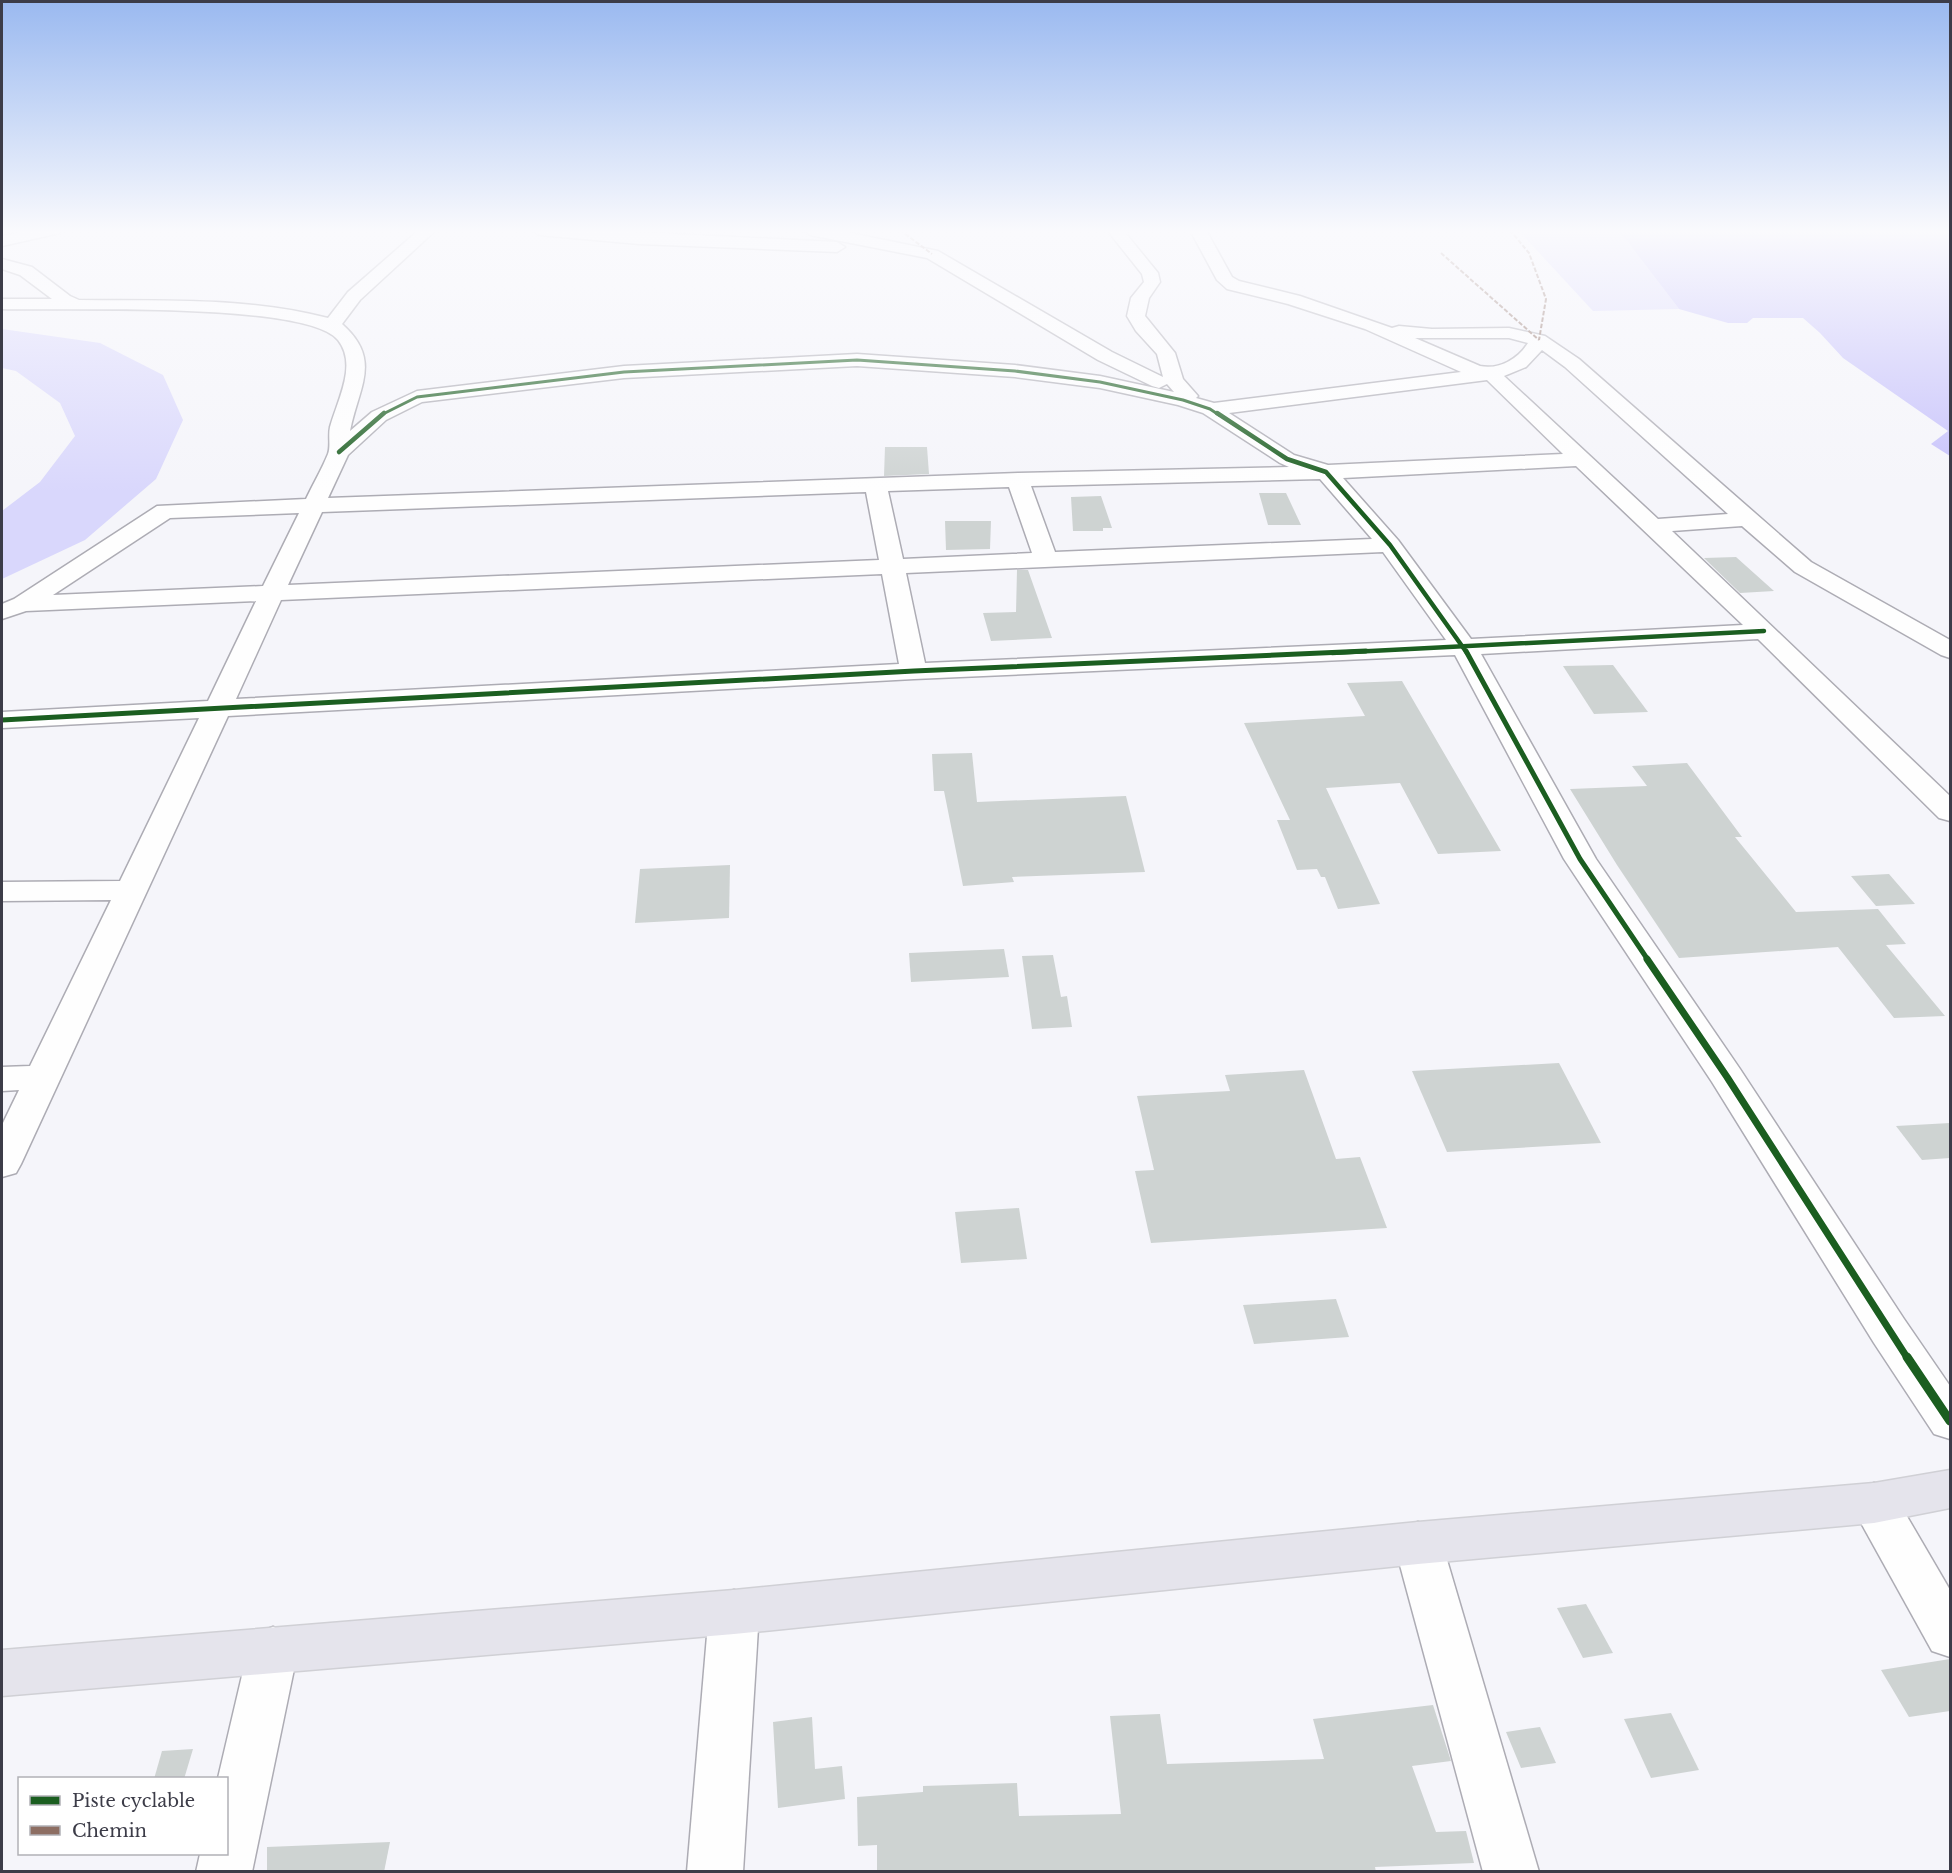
<svg xmlns="http://www.w3.org/2000/svg" width="1952" height="1873" viewBox="0 0 1952 1873" font-family="'Libre Baskerville',serif">
	<style>
		.green { fill: #d9d7fc }
		.water { fill: #c5c0fb }
		.building { fill: #ced3d2 }
		.lines { fill: none; stroke-linecap: round; stroke-linejoin: round }
		.minor-casing { stroke: #adacb4; stroke-width: 3 }
		.trunk-casing { stroke: #d0d0d5; stroke-width: 3 }
		.minor { fill: #fefefe; fill-rule: evenodd }
		.trunk { fill: #e5e4ec; fill-rule: evenodd }
		.quiet { stroke: #8d6e63; stroke-width: 2; stroke-dasharray: 4.5 2; stroke-linecap: butt }
		.cycleway-far4-casing { stroke: #fff; stroke-width: 5 }
		.cycleway-far3-casing { stroke: #fff; stroke-width: 7 }
		.cycleway-far2-casing { stroke: #fff; stroke-width: 8 }
		.cycleway-far1-casing { stroke: #fff; stroke-width: 10 }
		.cycleway-casing { stroke: #fff; stroke-width: 13 }
		.cycleway-far4 { stroke: #1b5e20; stroke-width: 3 }
		.cycleway-far3 { stroke: #1b5e20; stroke-width: 4.5 }
		.cycleway-far2 { stroke: #1b5e20; stroke-width: 5 }
		.cycleway-far1 { stroke: #1b5e20; stroke-width: 7 }
		.cycleway { stroke: #1b5e20; stroke-width: 9 }
	</style>
	<rect width="100%" height="100%" fill="#f5f5fa"/>
	<g class="green">
		<path d="M1464,230H1615L1627,241L1679,309L1593,311L1519,231Z"/>
		<path d="M2,329L100,343L163,375L183,420L156,479L85,540L2,579V511L40,482L75,436L60,403L16,371L2,368Z"/>
	</g>
	<path class="water" d="M1615,230H1950V456L1931,444L1948,431L1843,358L1820,333L1803,318H1753L1747,323H1728L1679,309L1627,241Z"/>
	<g class="building">
		<path d="M885,447H927L929,474L884,476Z"/>
		<path d="M1259,493H1286L1301,525H1268Z"/>
		<path d="M1101,496L1112,528H1103V531H1073L1071,497Z"/>
		<path d="M945,521H991L990,549L946,550Z"/>
		<path d="M1736,557L1774,591L1740,593L1704,558Z"/>
		<path d="M1017,570H1028L1052,638L991,641L983,613L1016,612Z"/>
		<path d="M1613,665L1648,712L1594,714L1563,666Z"/>
		<path d="M1402,681L1501,851L1438,854L1400,783L1326,788L1380,904L1338,909L1325,877H1321L1317,869L1297,870L1277,820H1290L1244,723L1365,716L1347,683Z"/>
		<path d="M972,753L977,802L1126,796L1145,872L1012,877L1014,882L963,886L944,791H934L932,754Z"/>
		<path d="M1687,763L1742,837H1735L1796,912L1878,909L1906,944L1886,945L1945,1016L1894,1018L1838,947L1679,958L1617,865L1570,789L1647,786L1632,766Z"/>
		<path d="M730,865L729,918L635,923L640,869Z"/>
		<path d="M1889,874L1895,881L1915,904L1876,906L1851,876Z"/>
		<path d="M1004,949L1009,977L911,982L909,953Z"/>
		<path d="M1053,955L1061,997L1067,996L1072,1027L1032,1029L1022,956Z"/>
		<path d="M1559,1063L1601,1143L1447,1152L1412,1071Z"/>
		<path d="M1304,1070L1336,1159L1360,1157L1387,1228L1151,1243L1135,1171L1154,1170L1137,1096L1230,1091L1225,1075Z"/>
		<path d="M1950,1123V1158L1922,1160L1896,1126Z"/>
		<path d="M1019,1208L1027,1259L961,1263L955,1212Z"/>
		<path d="M1336,1299L1349,1337L1254,1344L1243,1305Z"/>
		<path d="M1586,1604L1613,1653L1583,1658L1557,1608Z"/>
		<path d="M1950,1659V1711L1909,1717L1881,1670Z"/>
		<path d="M1433,1705L1451,1761L1412,1766L1436,1832L1466,1831L1474,1863L1375,1867L1376,1872H877V1845L858,1846L857,1797L923,1792V1786L1017,1783L1019,1816L1121,1814L1110,1716L1160,1714L1167,1764L1324,1759L1313,1719Z"/>
		<path d="M1671,1713L1699,1770L1651,1778L1624,1719Z"/>
		<path d="M812,1717L815,1769L842,1766L845,1799L778,1808L773,1722Z"/>
		<path d="M1540,1727L1556,1763L1521,1768L1506,1732Z"/>
		<path d="M193,1749L184,1779H154L162,1751Z"/>
		<path d="M390,1842L384,1872H267V1847Z"/>
	</g>
	<g class="lines">
		<g class="minor-casing">
			<g id="minor">
				<path d="M31,230H62L60,233L2,246V236Z"/>
				<path d="M419,230H436L360,300L342,324C383,360 358,388 350,431L372,412L417,391L624,366L857,354L1015,365L1100,376L1174,392L1167,384L1159,388L1152,386L1098,360L927,258L810,235L803,230H836L938,251L1112,352L1163,377L1157,354L1136,331L1127,316L1131,298L1144,282L1142,274L1107,230H1123L1158,273L1160,282L1149,298L1145,316L1175,353L1183,379L1198,396L1196,398L1214,403L1461,372L1365,329L1288,304L1227,289L1217,280L1190,230H1206L1232,277L1239,281L1300,296L1392,328L1399,326L1432,329L1509,328L1545,336L1579,359L1811,562L1950,640V658L1941,655L1795,572L1742,526L1672,531L1950,796V821L1939,818L1758,639L1481,654L1596,859L1740,1069L1904,1319L1950,1386V1439L1934,1434L1874,1343L1712,1082L1564,859L1455,655L914,679L228,716L21,1164L16,1173L2,1177V1125L19,1090L2,1091V1067L30,1066L111,900L2,901V882L120,881L199,718L2,728V712L208,701L256,601L26,611L2,619V604L14,599L157,506L306,499C313,484 322,469 328,454C331,446 328,436 330,427C337,401 358,365 338,340C307,301 60,311 2,309V299H52L20,275L2,269V259L32,267L70,296L79,300C163,301 246,297 328,318L348,292ZM1415,338H1509L1528,343C1518,359 1499,370 1480,366ZM1542,350L1565,367L1728,514L1658,519L1504,376L1526,367ZM857,366L1015,377L1100,388L1178,405L1203,413L1280,463L1289,467L1018,473L328,498L348,455L386,420L422,402L624,378ZM1487,380L1563,454L1328,465L1294,455L1229,413ZM1576,466L1743,625L1471,639L1398,540L1343,478ZM1320,479L1372,539L1055,552L1031,486ZM1009,487L1032,553L903,559L888,491ZM866,492L879,560L288,585L322,512ZM299,513L263,586L53,595L170,518ZM1383,552L1446,640L925,663L906,573ZM882,574L899,664L236,699L281,600Z"/>
				<path d="M532,230H595L837,242L845,247L837,252L639,244L539,235Z"/>
				<path d="M1874,1483L1891,1489L1950,1590V1657L1932,1651L1850,1503L1857,1489Z"/>
				<path d="M1418,1522L1435,1528L1442,1543L1539,1872H1483L1394,1543L1401,1528Z"/>
				<path d="M734,1590L752,1596L759,1612L743,1872H687L709,1612L716,1596Z"/>
				<path d="M273,1627L291,1634L298,1650L252,1872H196L200,1854H226V1778H218L248,1650L255,1634Z"/>
			</g>
		</g>
		<g class="trunk-casing">
			<path id="trunk" d="M1950,1470V1508L1874,1523L1418,1564L734,1634L2,1696V1650L734,1590L1418,1522L1874,1483Z"/>
		</g>
		<use href="#minor" class="minor"/>
		<use href="#trunk" class="trunk"/>
		<g class="quiet">
			<path d="M900,230L932,254"/>
			<path d="M1510,230L1529,253L1546,299L1539,340"/>
			<path d="M1441,253L1539,340"/>
		</g>
		<g class="cycleway-far4-casing">
			<path id="cycleway-far4" d="M381,415L417,397L624,372L857,360L1015,371L1100,382L1183,400L1210,409L1219,415"/>
		</g>
		<g class="cycleway-far3-casing">
			<g id="cycleway-far3">
				<path d="M1217,413L1287,459L1326,472L1390,545L1467,653"/>
				<path d="M339,452L384,413"/>
				<path d="M1332,653L1764,631"/>
			</g>
		</g>
		<g class="cycleway-far2-casing">
			<g id="cycleway-far2">
				<path d="M1466,651L1580,859L1648,960"/>
				<path d="M2,720L914,671L1366,651"/>
			</g>
		</g>
		<g class="cycleway-far1-casing">
			<path id="cycleway-far1" d="M1647,959L1727,1077L1908,1359"/>
		</g>
		<g class="cycleway-casing">
			<path id="cycleway" d="M1907,1357L1950,1421"/>
		</g>
		<use href="#cycleway-far4" class="cycleway-far4"/>
		<use href="#cycleway-far3" class="cycleway-far3"/>
		<use href="#cycleway-far2" class="cycleway-far2"/>
		<use href="#cycleway-far1" class="cycleway-far1"/>
		<use href="#cycleway" class="cycleway"/>
	</g>
	<linearGradient id="sky" x2="0" y2="1"><stop stop-color="#9ab9f0"/><stop offset="0.47" stop-color="#fafafd"/><stop offset="1" stop-color="#fafafd" stop-opacity="0"/></linearGradient>
	<rect width="1952" height="493" fill="url(#sky)"/>
	<rect width="1952" height="1873" fill="none" stroke="#3c3c48" stroke-width="6"/>
	<rect x="18" y="1777" width="210" height="78" fill="#ffffff" stroke="#b1b1b6" stroke-width="1.5"/>
	<rect x="30" y="1796" width="30" height="9" fill="#1b5e20" stroke="#b1b1b6" stroke-width="1.5"/>
	<text x="72" y="1807" font-size="18" fill="#3c3c48">Piste cyclable</text>
	<rect x="30" y="1826" width="30" height="9" fill="#8d6e63" stroke="#b1b1b6" stroke-width="1.5"/>
	<text x="72" y="1837" font-size="18" fill="#3c3c48">Chemin</text>
</svg>
